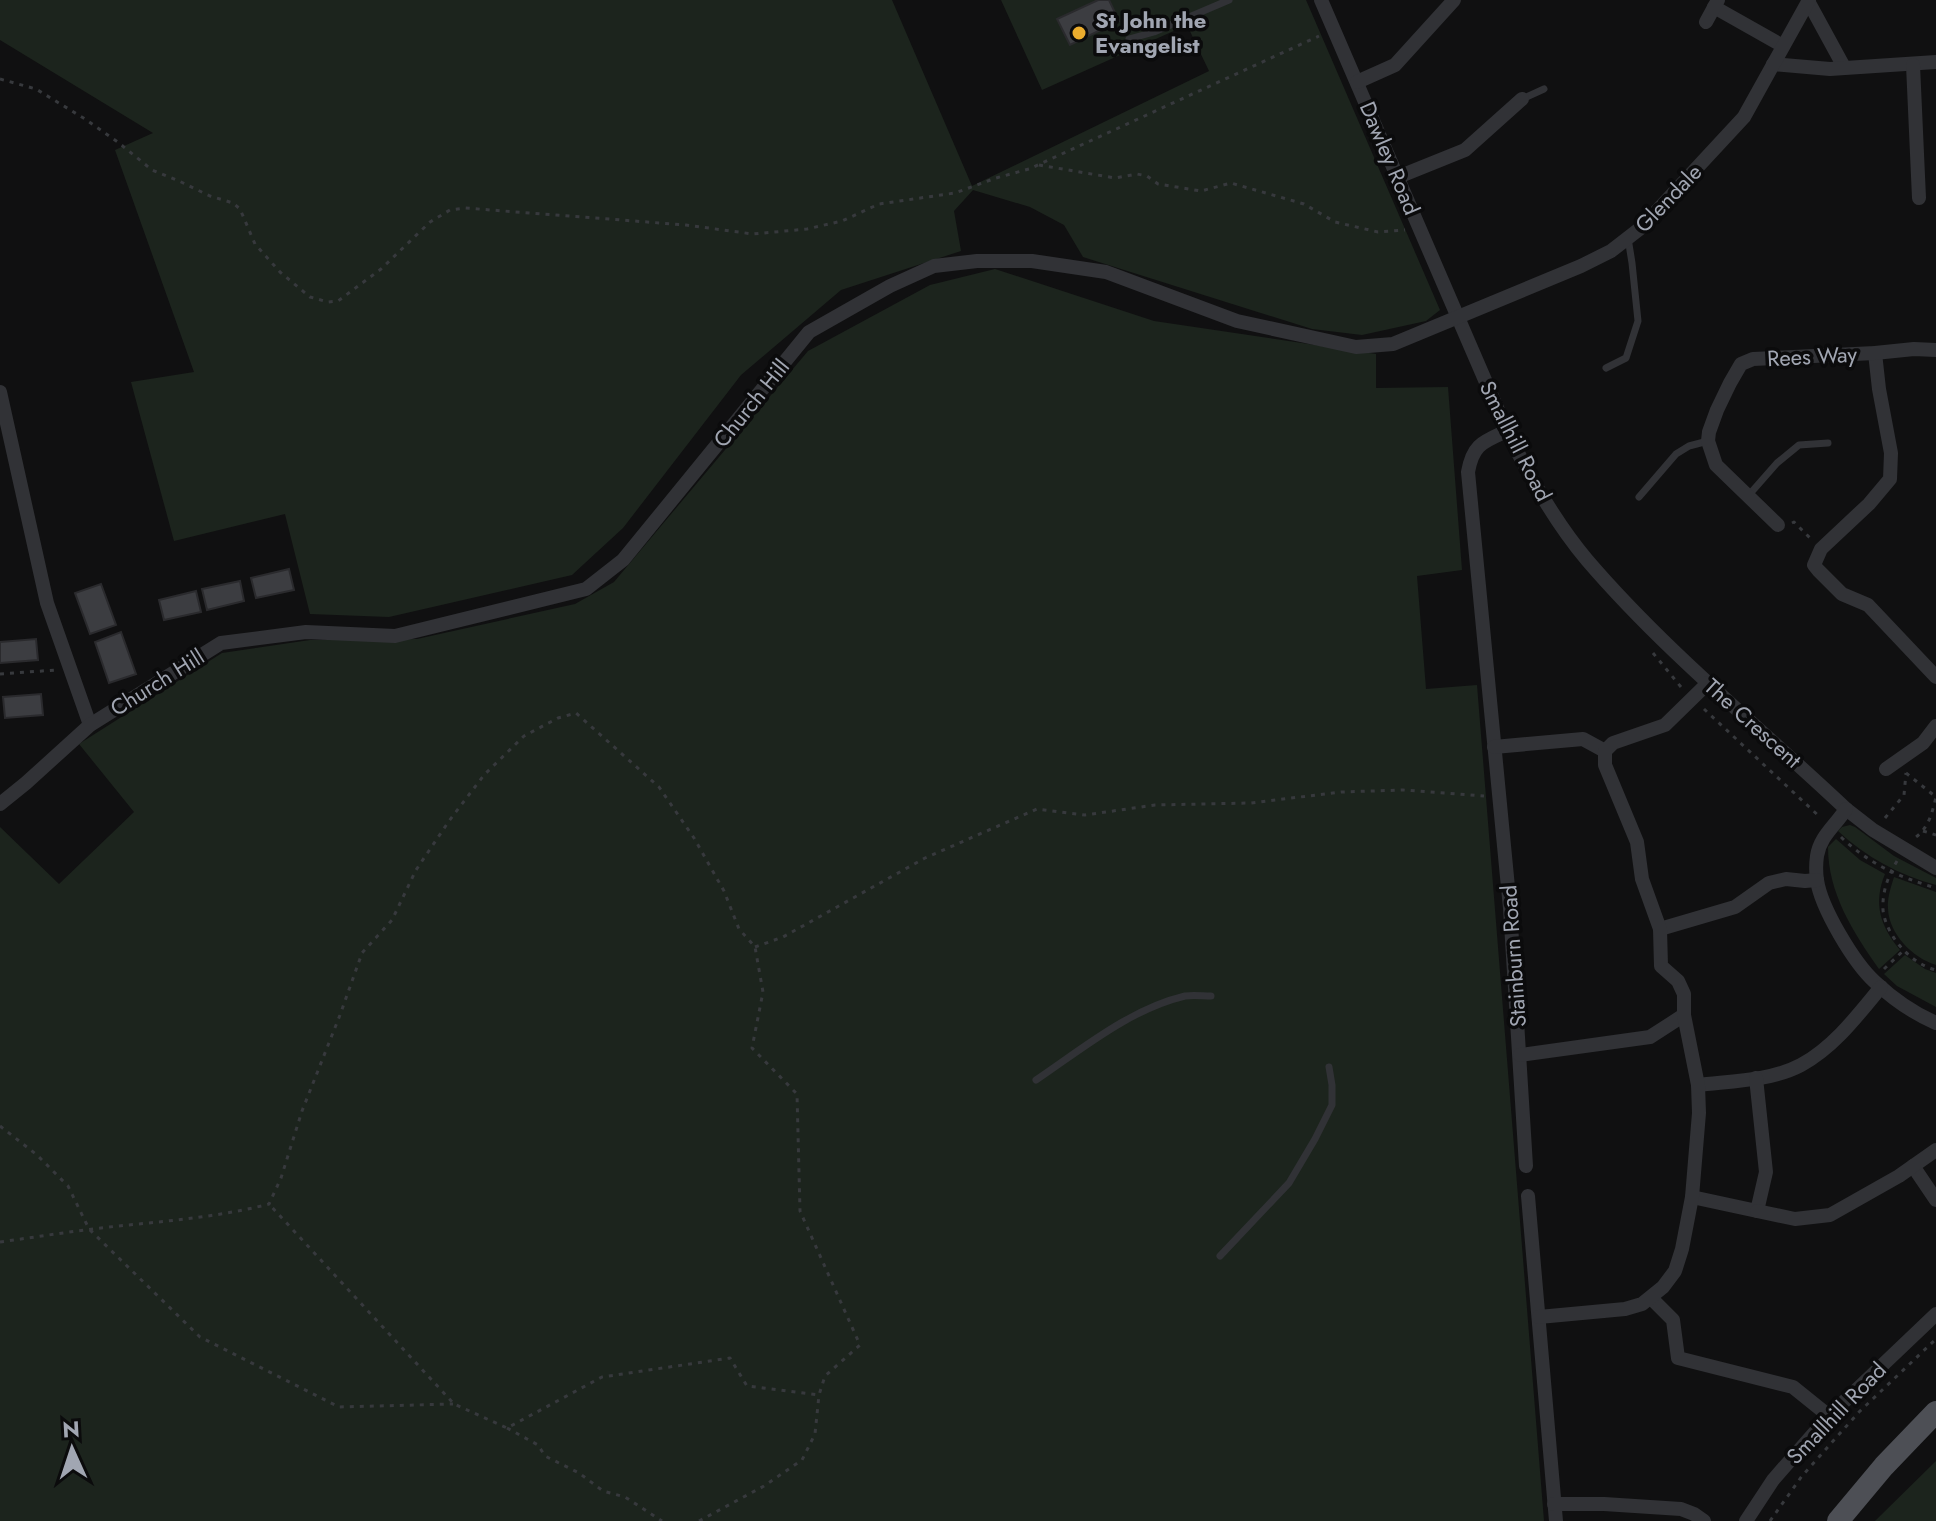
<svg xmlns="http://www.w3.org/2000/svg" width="1936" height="1521" viewBox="0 0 1936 1521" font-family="Jost,sans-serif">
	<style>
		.green { fill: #1c241d }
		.building { fill: #3c3d41; stroke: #2a2a2d; stroke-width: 2 }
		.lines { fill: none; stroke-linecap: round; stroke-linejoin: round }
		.path { stroke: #37393d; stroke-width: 3; stroke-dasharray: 4 6; stroke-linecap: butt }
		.lane { stroke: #313236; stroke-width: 7 }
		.street { stroke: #313236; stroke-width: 14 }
		.primary { stroke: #4d4f55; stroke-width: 22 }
		.poi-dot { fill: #ebad2e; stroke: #0b0b0c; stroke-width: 3 }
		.labels { text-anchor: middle; stroke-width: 7; stroke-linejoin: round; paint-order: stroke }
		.poi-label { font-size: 22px; font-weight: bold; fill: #a1a6b2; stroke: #0b0b0c; text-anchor: start }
		.street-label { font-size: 22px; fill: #a1a6b2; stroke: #0b0b0c }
	</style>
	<rect width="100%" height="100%" fill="#101011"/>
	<g class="green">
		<path d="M0,0H892L972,186L1209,71L1187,25L1042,90L1001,0H1306L1440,310L1426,321L1362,335L1312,329L1083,257L1064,225L1030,207L973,190L954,211L961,251L841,290L741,375L623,528L572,575L389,617L310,614L285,514L174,541L131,382L194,372L115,150L153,133L0,40Z"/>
		<path d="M995,269L1154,321L1376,354V388L1448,387L1462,570L1417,576L1426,689L1477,685L1544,1521H0V827L59,884L134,812L79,744L222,653L310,640L417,639L575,604L614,582L808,351L930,285Z"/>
		<path d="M1850,825L1855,827L1894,856L1936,878V885C1899,875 1866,857 1838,831L1842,827Z"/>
		<path d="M1836,839L1860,860L1885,874C1873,903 1880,926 1900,950L1879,969C1853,932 1828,893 1828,847Z"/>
		<path d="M1894,877L1936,892V965C1913,958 1889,934 1888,909C1887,898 1891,887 1894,877Z"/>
		<path d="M1905,955L1925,969L1936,973V1007L1897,986L1884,974Z"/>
		<path d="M1936,1461V1521H1875Z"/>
	</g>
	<g class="building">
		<path d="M1098,0H1109L1119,21L1070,45L1057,19Z"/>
		<path d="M289,569L294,590L256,598L251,578Z"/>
		<path d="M240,581L244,601L207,610L202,589Z"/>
		<path d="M101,584L116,625L90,634L75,593Z"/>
		<path d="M196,591L201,612L164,620L159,600Z"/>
		<path d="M121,632L136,674L109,683L95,642Z"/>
		<path d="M36,639L38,660L0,663V642Z"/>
		<path d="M41,694L43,715L5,718L3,697Z"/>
	</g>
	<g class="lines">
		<g class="path">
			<path d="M0,79L36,89L85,119L119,143L152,170L179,181L210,196L233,203L240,209L255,244L280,272L310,297L328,302L338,301L381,269L430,222L450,210L465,208L686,225L753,234L807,229L842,221L879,204L955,193L996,178L1029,169L1319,36"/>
			<path d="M1039,165L1115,178L1137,174L1147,176L1158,184L1201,191L1231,183L1304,204L1335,222L1378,232L1405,230"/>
			<path d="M1792,523L1794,522L1810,538"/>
			<path d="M1653,653L1681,687"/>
			<path d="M0,674L56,670"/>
			<path d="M1704,709L1821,818"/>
			<path d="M1906,773L1936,797C1932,813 1929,827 1916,837"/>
			<path d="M1885,818L1904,795L1906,773"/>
			<path d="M1923,831L1936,835"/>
			<path d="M1841,837C1869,864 1899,877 1936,888"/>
			<path d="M1897,861C1888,876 1882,892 1883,910C1886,936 1911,964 1936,970"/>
			<path d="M755,947L783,937L925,858L1037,809L1085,815L1155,805L1251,803L1341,792L1403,790L1484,796"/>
			<path d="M1884,969L1904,950"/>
			<path d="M0,1126L37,1155L68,1186L89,1229L200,1337L339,1407L453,1404"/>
			<path d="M0,1242C43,1236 86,1229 129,1225C177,1220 223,1216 269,1204L281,1178L302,1111L340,1015L362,953L392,920L416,870L449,821L484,775L524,736L558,718L576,713L659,787L694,838L724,891L739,929L755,947L763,992L752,1048L797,1094L800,1211L860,1345L825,1376L819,1395L747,1386L730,1358L602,1377L507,1428L454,1404L269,1204"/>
			<path d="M507,1428L538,1445L545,1456L579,1473L603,1491L625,1497L662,1521"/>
			<path d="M699,1521L764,1486L802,1460L815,1434L819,1395"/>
			<path d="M1770,1521L1802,1476L1859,1412L1936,1339"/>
		</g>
		<g class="lane">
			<path d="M1129,39L1154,32L1229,0"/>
			<path d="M1522,99L1544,89"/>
			<path d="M1606,368L1626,358L1638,321L1632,263L1628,238"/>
			<path d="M1748,496L1777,463L1799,445L1828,443"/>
			<path d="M1639,497L1676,454L1689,446L1708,441"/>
			<path d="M1036,1080C1082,1049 1130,1009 1185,996C1193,995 1203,996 1211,996"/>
			<path d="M1220,1256L1289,1183L1315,1139L1332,1105V1085L1329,1067"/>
		</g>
		<g class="street">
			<path d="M1321,0L1507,431C1529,476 1555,522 1587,560C1665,651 1759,727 1846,809L1873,830L1936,868"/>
			<path d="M1808,1L1844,67"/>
			<path d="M1714,7L1783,46"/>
			<path d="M1706,22L1718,0"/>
			<path d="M1773,64L1830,69L1936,62"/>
			<path d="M1913,65L1919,198"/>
			<path d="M1357,82L1395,65L1454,0"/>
			<path d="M1398,177L1465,150L1522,99"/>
			<path d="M1875,353L1879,389L1891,453L1890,479L1869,504L1821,549L1814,565L1818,570L1842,594L1868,605L1936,677"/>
			<path d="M0,392L47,603L90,725"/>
			<path d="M1507,431C1483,442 1473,444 1468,472L1510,908L1526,1166"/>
			<path d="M1778,525L1716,465L1708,441L1709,432L1717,410L1730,383L1741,364L1753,359L1875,353L1914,349L1936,350"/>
			<path d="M1494,747L1583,739L1605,751"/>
			<path d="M1886,769L1923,743L1936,726"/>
			<path d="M0,804L26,783L90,725L221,643L306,632L395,636L586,589L623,560L809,332L890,286L934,266L977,261H1032L1106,272L1237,321L1356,347L1393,344L1581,266L1611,251L1642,227L1744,117L1809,0"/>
			<path d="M1846,809C1836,825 1820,836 1817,856C1816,863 1816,873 1817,880C1821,908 1854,963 1875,982C1893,999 1913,1013 1936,1023"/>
			<path d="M1660,929L1735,907L1769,883L1786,879L1805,881L1817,880"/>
			<path d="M1520,1055L1650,1037L1684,1015"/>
			<path d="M1698,1085C1731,1081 1771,1081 1801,1065C1834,1047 1858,1015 1881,987"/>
			<path d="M1913,1166L1936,1200"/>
			<path d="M1528,1196L1556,1521"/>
			<path d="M1692,1197L1757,1211L1766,1172L1756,1078"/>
			<path d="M1757,1211L1795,1219L1830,1215L1899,1176L1936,1150"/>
			<path d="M1651,1298L1673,1320L1678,1358L1793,1387L1829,1416"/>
			<path d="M1539,1317L1625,1309L1642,1304L1663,1287L1675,1271L1682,1249L1692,1197L1699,1113L1698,1085L1684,1015V994L1678,981L1661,966L1660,929L1642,879L1637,842L1605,765V751L1613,743L1665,725L1708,683"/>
			<path d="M1554,1504H1604L1681,1509L1694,1514L1704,1521"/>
			<path d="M1746,1521L1773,1480L1829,1416L1936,1314"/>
		</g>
		<path class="primary" d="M1838,1521L1884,1466L1936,1412"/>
	</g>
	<circle class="poi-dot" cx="1079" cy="33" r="8"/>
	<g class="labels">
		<g class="poi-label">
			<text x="1095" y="28">St John the<tspan x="1095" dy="25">Evangelist</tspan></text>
		</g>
		<g class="street-label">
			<text transform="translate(1390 158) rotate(67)" y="8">Dawley Road</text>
			<text transform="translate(1668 198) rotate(-46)" y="8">Glendale</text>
			<text transform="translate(1812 356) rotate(-3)" y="8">Rees Way</text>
			<text transform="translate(751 403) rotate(-51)" y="8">Church Hill</text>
			<text transform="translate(1516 441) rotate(63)" y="8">Smallhill Road</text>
			<text transform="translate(157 682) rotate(-32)" y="8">Church Hill</text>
			<text transform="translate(1753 723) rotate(42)" y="8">The Crescent</text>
			<text transform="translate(1513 956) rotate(-94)" y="8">Stainburn Road</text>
			<text transform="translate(1836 1413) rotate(-46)" y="8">Smallhill Road</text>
		</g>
	</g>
	<g transform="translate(72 1449) rotate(357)" stroke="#0b0b0c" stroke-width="6" paint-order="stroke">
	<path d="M0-6L14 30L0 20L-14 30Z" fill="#a1a6b2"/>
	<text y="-12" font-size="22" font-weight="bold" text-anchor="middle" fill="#a1a6b2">N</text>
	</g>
</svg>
